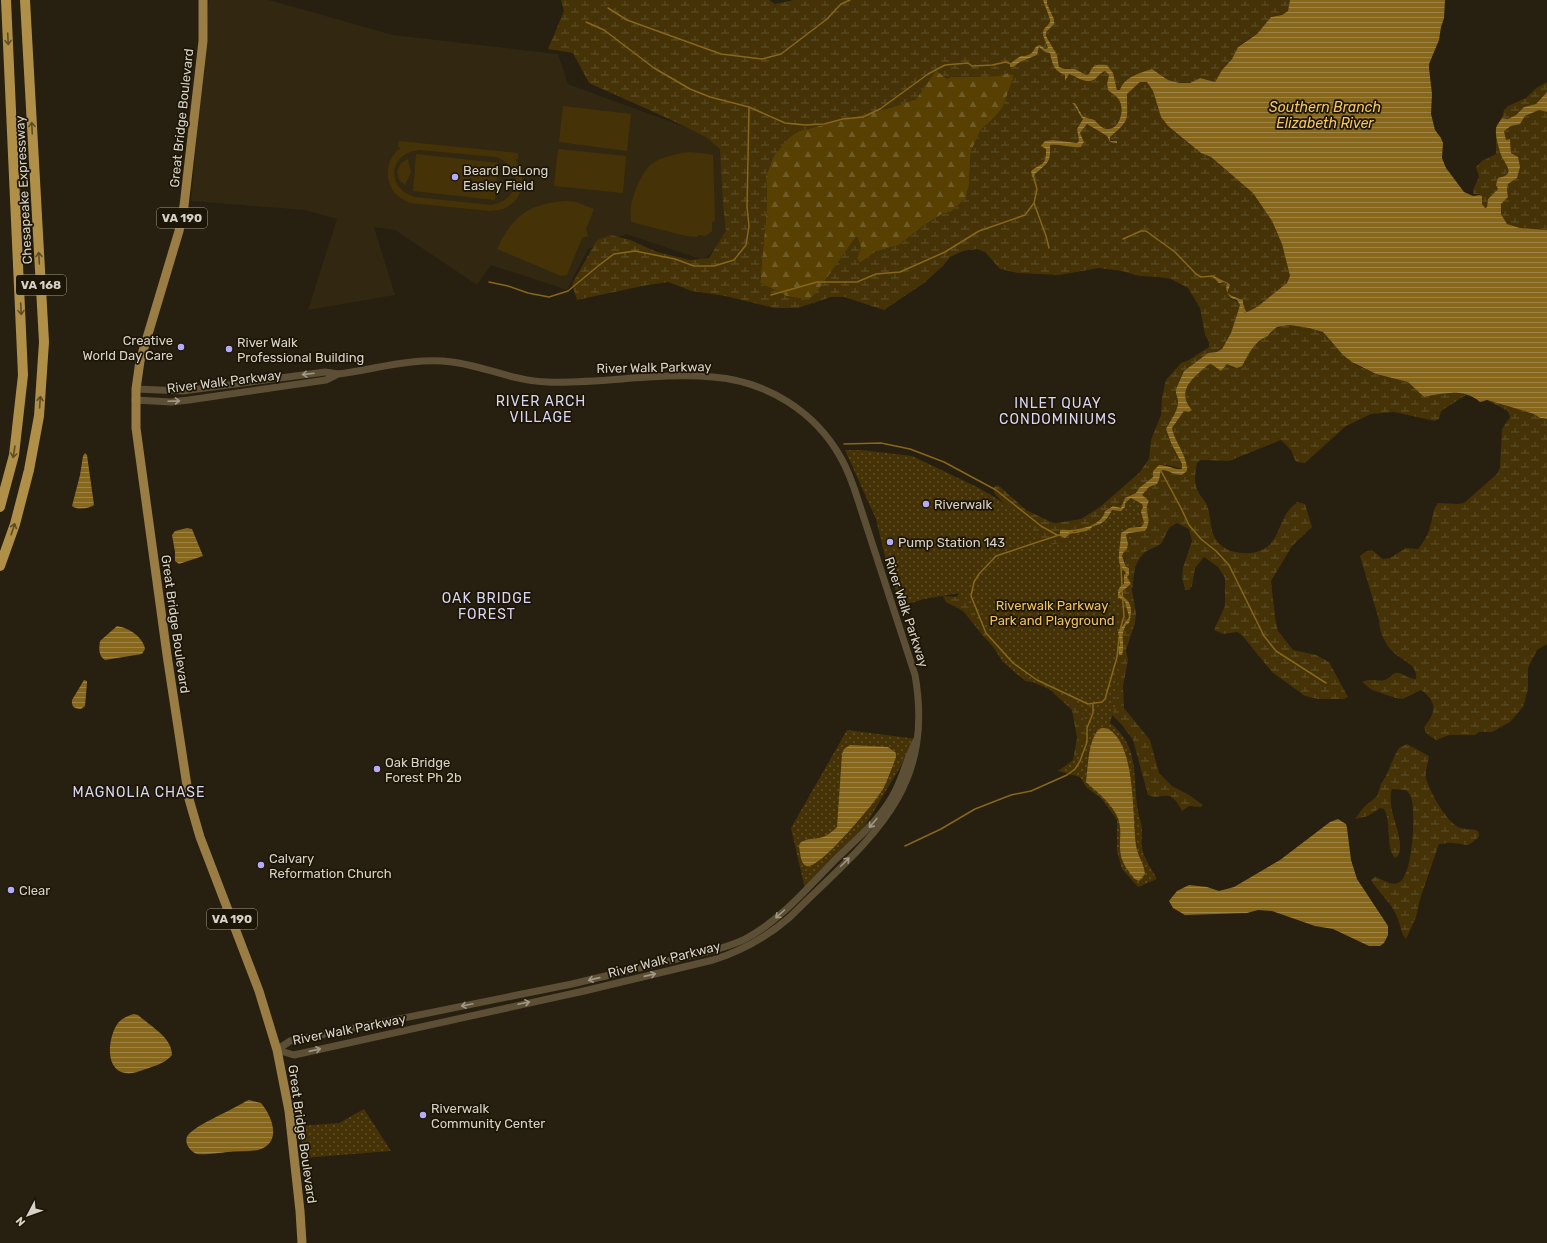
<svg xmlns="http://www.w3.org/2000/svg" width="1547" height="1243" viewBox="0 0 1547 1243" font-family="Rubik,sans-serif">
	<style>
		.built { fill: #322711 }
		.forest { fill: url(#forest-firs) }
		.wetland { fill: url(#wetland-marsh); fill-rule: evenodd }
		.park { fill: url(#park-dots) }
		.garden { fill: #453307; fill-rule: evenodd }
		.water { fill: url(#water-rules) }
		.lines { fill: none; stroke-linecap: round; stroke-linejoin: round }
		.stream { stroke: #87671c; stroke-width: 1.5 }
		.tertiary { stroke: #5c4f35; stroke-width: 7 }
		.primary { stroke: #997d44; stroke-width: 9 }
		.motorway { stroke: #b08f49; stroke-width: 10 }
		.oneway { stroke: #5f4c25 }
		.oneway2 { stroke: #a09786 }
		.poi-dot { fill: #b4acf9; stroke: #1d1607; stroke-width: 1.5 }
		.labels { text-anchor: middle; stroke-width: 3.5; stroke-linejoin: round; paint-order: stroke }
		.shield { fill: #1d1607; stroke: #9f9a8e; stroke-width: 1 }
		.shield-label { font-size: 12px; font-weight: bold; fill: #d7d2c8 }
		.street-label { font-size: 13px; fill: #d7d2c8; stroke: #1d1607 }
		.poi-label { font-size: 13px; fill: #d7d2c8; stroke: #1d1607; text-anchor: start }
		.park-label { font-size: 13px; fill: #f1c260; stroke: #1d1607 }
		.water-label { font-size: 14px; font-style: italic; fill: #f7c766; stroke: #1d1607 }
		.neighbourhood-label { font-size: 14px; letter-spacing: 1px; fill: #d8d6f3; stroke: #1d1607 }
	</style>
	<defs>
		<pattern id="forest-firs" width="22" height="20" patternUnits="userSpaceOnUse"><rect width="22" height="20" fill="#584003"/><path d="M5 1l3.5 6h-7zM16 11l3.5 6h-7z" fill="#6f5b26"/></pattern>
		<pattern id="wetland-marsh" width="20" height="14" patternUnits="userSpaceOnUse"><rect width="20" height="14" fill="#453307"/><path d="M1 5h8M5 5V1M11 12h8M15 12V8" fill="none" stroke="#5f502a"/></pattern>
		<pattern id="park-dots" width="8" height="8" patternUnits="userSpaceOnUse"><rect width="8" height="8" fill="#453307"/><path d="M2 2h.1M6 6h.1" fill="none" stroke="#5f502a" stroke-width="1.8" stroke-linecap="round"/></pattern>
		<pattern id="water-rules" width="6" height="5" patternUnits="userSpaceOnUse"><rect width="6" height="5" fill="#87671c"/><path d="M0 2.5h6" fill="none" stroke="#9d8346"/></pattern>
	</defs>
	<rect width="100%" height="100%" fill="#271f0f"/>
	<path class="built" d="M209,0H269L393,35L558,54L568,84L731,144L726,240L703,260L626,234L588,249L567,290L491,265L477,285L395,230L374,227L395,295L308,310L337,219L305,210L191,201Z"/>
	<path class="forest" d="M936,70L947,79L951,77L999,76L1008,73L1013,75V79L1003,107L996,116L981,130L971,151L969,185L966,198L951,212L942,214L926,224L899,245L875,252L860,263L857,259L809,300L786,296L760,283L767,204L766,176L773,157L789,137L799,131L893,107L916,99Z"/>
	<g class="wetland">
		<path d="M561,0H769L775,4L794,0H1043C1044,4 1051,20 1050,22C1049,24 1046,27 1044,29C1041,35 1046,42 1048,48L1045,49L1040,45C1033,46 1035,53 1028,55C1026,56 1023,56 1021,56C1017,58 1013,61 1010,64V67H1013L1020,62L1037,55L1039,47L1045,52L1050,53C1052,64 1054,71 1065,75V80L1069,74C1077,77 1087,85 1095,79C1099,76 1100,73 1105,71L1109,75L1107,84L1108,90C1111,93 1117,96 1119,100C1125,109 1120,129 1107,129C1102,129 1098,123 1094,121C1091,119 1086,119 1083,116C1080,113 1078,107 1075,103H1072C1077,108 1079,114 1083,119L1077,129L1079,141L1077,143L1053,140L1045,141L1042,146L1046,149C1046,167 1042,162 1031,171L1032,177H1034L1035,174C1047,164 1052,162 1050,145C1061,144 1070,148 1081,147L1084,142L1080,133L1087,124L1107,136L1110,142L1117,143V141H1110V137C1130,120 1128,119 1127,94L1140,82L1147,81L1153,91L1161,117L1168,126L1201,153L1211,157L1253,193L1272,221L1282,244L1290,276L1287,284L1257,307L1247,312L1243,308V300L1232,296L1227,293L1231,299L1239,302L1240,305L1231,333L1222,349L1217,352L1208,353L1184,371L1176,389C1175,394 1178,397 1178,402C1178,411 1170,421 1166,429L1171,443L1182,464V469L1167,465H1159L1153,471V477L1139,488L1136,493L1125,498L1121,508L1112,506L1105,511C1102,525 1083,529 1070,530C1066,530 1064,529 1060,530V536L1065,538L1074,531C1081,533 1088,532 1093,526C1103,525 1108,518 1112,510L1121,511L1125,507V503L1132,498L1142,504L1143,507L1141,512L1144,523L1141,527L1129,528L1121,533C1121,542 1117,557 1120,565C1121,568 1124,570 1126,573L1124,575V584C1118,587 1118,592 1118,597L1120,600L1125,602L1129,617L1118,632L1120,645L1118,649L1119,655H1122C1126,643 1119,638 1126,625L1129,623C1131,616 1132,606 1127,600C1124,597 1122,597 1120,593L1131,584L1127,577L1129,575V568L1126,567L1123,553L1127,549L1128,544L1126,535L1129,533L1145,531C1153,521 1142,514 1149,501L1142,495L1149,487L1157,484L1159,480L1161,470C1169,470 1173,475 1182,475L1187,471C1188,456 1175,443 1172,428L1184,411L1189,412L1192,410C1175,391 1194,377 1208,365L1211,364L1221,371L1227,364L1233,368H1239L1256,343L1261,339L1268,336L1277,327L1290,325L1309,328L1323,332L1343,355L1358,366L1376,374L1408,382L1424,397C1439,394 1451,391 1466,395L1441,411L1439,419L1435,421L1394,412L1371,414L1346,426L1305,463L1296,462L1291,450L1281,440L1229,461L1201,460L1197,463C1195,475 1193,484 1200,495C1203,499 1207,503 1208,508C1211,518 1210,529 1215,538C1224,554 1249,557 1264,549C1277,541 1278,528 1285,516C1288,510 1293,506 1297,502L1305,504L1312,527L1292,546L1271,581L1275,617L1278,631L1293,650L1316,655L1329,662L1348,697L1344,699H1318L1305,696L1272,672L1241,634L1237,632L1223,634L1214,630L1225,606V578L1218,567L1204,557L1195,568L1192,586L1189,590H1185L1182,577L1183,568L1192,541L1189,529L1177,523L1169,528L1161,544L1145,552L1139,559L1135,567L1132,590L1136,613L1135,623L1126,650L1128,660L1123,686L1124,708L1150,740L1159,773L1172,786L1189,795L1203,805L1201,807L1189,806L1182,811C1168,785 1165,802 1148,795L1133,740L1122,725L1111,714L1093,718C1084,736 1088,752 1076,772H1068L1073,760L1077,738L1072,710L1045,685L1038,683L1025,681L985,638L963,611L946,602L943,596L957,597L967,576L975,563L998,546L1018,538L1021,534C1021,518 1007,507 996,495L994,492V487L998,485L1026,510L1051,522L1056,523L1081,519L1100,507L1139,473L1149,459L1151,440L1161,415L1162,397L1166,380L1181,363L1189,360L1209,347V342L1205,335L1200,308L1188,288L1171,279L1158,277L1140,276L1122,271L1099,268L1059,275L1018,273L1000,269L985,252L977,249L963,251L950,257L943,266L924,283L884,310L844,297H831L798,308H774L725,296L692,291L668,282L642,286L577,300L572,284L597,240L611,235L630,240L657,252L690,260L709,258L726,231L723,203L720,149L706,137L667,118L589,83L573,53L548,49L564,11ZM936,70L947,79L951,77L999,76L1008,73L1013,75V79L1003,107L996,116L981,130L971,151L969,185L966,198L951,212L942,214L926,224L899,245L875,252L860,263L857,259L861,247L857,235L818,290L809,300L786,296L760,283L767,204L766,176L773,157L789,138L799,131L893,107L916,99ZM1093,547C1109,562 1092,566 1094,584H1098L1102,582L1106,584L1102,597L1108,608L1107,630L1113,649L1110,651L1107,670L1102,685C1087,698 1051,680 1035,672C1030,670 1023,668 1018,664C1003,651 992,633 981,615V612C975,605 970,595 975,586C977,581 982,578 985,574C988,569 996,562 1002,560C1007,559 1012,562 1017,562C1024,560 1032,557 1038,561L1041,574L1044,578L1060,562L1081,554L1089,548Z"/>
		<path d="M1047,0H1291L1288,11L1282,15L1271,17L1257,34L1238,46L1232,59L1222,70L1215,82L1200,78L1190,83H1179L1168,80L1152,69L1120,90H1117L1113,73L1093,66L1089,74L1086,75L1075,69H1065L1059,67L1057,55L1046,36V32C1063,13 1046,17 1047,0Z"/>
		<path d="M1547,82V92L1536,104L1524,107L1516,115L1508,119L1502,118L1504,110L1508,106L1526,98L1536,88Z"/>
		<path d="M1539,110L1547,112V230L1520,228L1507,224L1501,214V204L1508,197L1507,190L1508,184L1517,178L1511,153L1510,139L1506,140L1504,131L1511,126L1520,124L1525,116Z"/>
		<path d="M1496,135L1501,155L1509,167L1508,172L1504,177L1498,189L1488,199L1487,207L1484,208L1482,204V196L1479,194H1473V190L1479,177L1476,167L1482,161L1496,154Z"/>
		<path d="M1487,400L1534,414L1540,418L1547,419V644L1537,650L1528,668V689L1523,707L1510,722L1492,732H1479L1475,735H1449L1436,740L1426,733L1424,727C1436,713 1438,702 1421,690L1403,699L1396,698L1372,690L1362,682C1372,677 1379,683 1387,679C1391,677 1393,672 1398,673C1405,674 1408,679 1416,679C1418,664 1402,661 1393,652C1385,645 1379,630 1379,620L1360,556L1365,552L1372,550L1383,559L1390,558L1406,548L1418,549C1423,543 1428,535 1430,527C1433,518 1432,510 1438,503L1458,504L1464,503L1497,474L1500,468L1502,429L1510,417L1508,411Z"/>
		<path d="M1407,744L1429,756C1428,763 1425,771 1426,778C1429,790 1446,821 1458,827C1464,830 1471,828 1478,831L1479,836C1467,849 1467,844 1453,843C1448,842 1444,844 1439,844L1420,899L1416,917L1406,939C1401,933 1401,928 1399,922C1393,903 1381,896 1371,880L1375,877C1382,879 1391,886 1398,883C1413,878 1416,811 1411,797C1410,794 1408,792 1405,790L1392,789C1385,811 1407,839 1398,856L1395,858C1385,847 1392,823 1384,809L1380,808L1368,816L1355,819L1363,808L1377,796L1381,784L1386,776L1395,755L1399,748Z"/>
	</g>
	<g class="park">
		<path d="M845,450H861L912,456L979,488L1024,515L1046,545L1063,543L1154,484L1124,555L1116,703L1110,723C1141,747 1132,778 1138,811C1139,818 1142,823 1142,830C1142,836 1141,842 1142,848C1144,859 1152,869 1157,879L1138,887L1122,869L1117,851V820L1102,799L1087,788L1080,777L1058,771L1076,758L1085,734L1082,710L1067,697L1019,676L1002,661L960,593L924,599L901,606L888,569L876,519Z"/>
		<path d="M847,730L917,739L865,826L805,889L791,828Z"/>
		<path d="M364,1109L391,1151L303,1158L301,1126L339,1123Z"/>
	</g>
	<g class="garden">
		<path d="M563,106L631,114L627,151L559,142Z"/>
		<path d="M399,141L518,153V159H515C528,176 524,201 503,209C499,211 494,210 490,211L410,203C404,200 398,197 394,192C384,179 386,157 401,148L398,147ZM420,150L496,157C524,167 521,200 491,205L415,197C385,188 388,153 420,150Z"/>
		<path d="M558,149L626,156L623,193L554,186Z"/>
		<path d="M689,152L701,153L713,155L715,221L712,222V231L706,236L698,235V237L686,236L631,222C631,217 630,211 631,206C633,194 643,169 653,163C663,156 678,154 689,152Z"/>
		<path d="M416,154L498,163L495,200L413,191Z"/>
		<path d="M408,159L411,172L405,185L399,180L397,171L401,163Z"/>
		<path d="M566,201L576,202L594,209L586,229L588,236L582,238L567,275L561,276L497,249C513,216 527,204 566,201Z"/>
	</g>
	<g class="water">
		<path d="M1043,0H1047V4L1054,19V24L1046,32V36L1057,55L1059,67L1065,69H1075L1086,75L1089,74C1094,63 1096,65 1107,65L1113,73L1117,90H1120C1124,77 1140,73 1152,69L1168,80L1179,83H1190L1200,78L1215,82L1222,70L1232,59L1238,47L1257,34L1271,17L1282,15L1288,11L1290,0H1445L1444,18L1441,27L1439,40L1429,64V68L1432,94L1431,114L1435,130L1441,138L1443,143L1442,158L1446,168L1464,192L1473,196L1480,195L1482,196V204L1485,208L1487,207L1488,199L1498,189L1496,185L1498,178C1517,175 1505,164 1501,155C1499,149 1495,135 1496,129C1496,126 1500,121 1502,118L1508,119L1516,115L1524,107L1536,104L1547,92V112L1539,110L1525,116L1520,124L1511,126L1504,131L1506,140L1510,139L1511,153L1518,157L1520,167L1517,178L1508,184L1507,190L1508,197L1501,204V214L1507,224L1520,228L1547,230V419L1540,418L1534,414L1487,400L1480,402C1464,388 1443,393 1424,397L1408,382L1376,374L1352,362L1343,355L1323,332L1309,328L1290,325L1277,327L1270,333L1268,336C1254,341 1249,354 1242,366C1236,370 1232,366 1227,364L1221,371L1211,364L1208,365C1194,377 1175,391 1192,410L1189,412L1184,411L1172,428C1175,443 1188,456 1187,471L1182,475C1173,475 1169,470 1161,470L1159,480L1157,484L1149,487L1142,495L1149,501C1142,514 1153,521 1145,531L1129,533L1126,535L1128,544L1127,549L1123,553L1122,556L1126,567L1129,568V575L1127,577L1131,584L1120,593C1122,597 1124,597 1127,600C1133,606 1131,616 1129,623L1126,625C1119,638 1126,643 1122,655H1119L1118,648L1120,645L1118,632L1129,617L1125,602L1118,597C1118,591 1118,587 1124,584V575L1126,573C1124,570 1121,568 1120,565C1117,558 1121,542 1121,533L1129,528L1141,527L1144,523L1141,512L1143,507L1142,504L1131,498L1125,503V507L1121,511L1112,510C1108,518 1103,525 1093,526C1088,532 1081,533 1074,531L1065,538L1060,536V530C1064,529 1066,530 1070,530C1083,529 1102,525 1105,511L1113,506L1121,508L1125,498L1136,493L1139,488L1153,477V471L1159,465C1168,465 1174,470 1182,469V464L1171,443L1166,429C1170,421 1178,411 1178,402C1178,397 1175,394 1176,389L1184,371L1208,353L1217,352L1222,349L1231,333L1240,305L1237,300C1228,298 1225,292 1227,283L1224,282L1219,283L1211,275L1228,283L1230,285L1227,293L1232,296L1243,300V308L1247,312L1257,307L1287,283L1290,276L1282,244L1272,221L1253,193L1211,157L1201,153L1168,126L1161,117L1153,91L1147,82H1140L1127,94C1127,121 1131,119 1110,137V141H1117V143L1110,142L1107,136L1087,124L1080,133L1084,142L1081,147C1070,148 1061,144 1050,145C1051,162 1048,163 1035,174L1034,177H1032L1031,171C1042,162 1046,167 1046,149L1041,146L1045,141L1053,140L1077,143L1079,141L1077,129L1083,119C1078,114 1078,108 1072,103H1075C1078,107 1080,113 1083,116C1086,119 1091,118 1094,120C1098,123 1102,129 1107,129C1120,130 1125,109 1119,100C1117,96 1111,93 1108,90L1107,84L1109,75L1105,71C1100,73 1099,76 1095,79C1087,85 1077,77 1069,74L1065,81V75C1054,71 1052,64 1050,53L1045,52L1039,47L1037,55L1020,62L1013,67H1010V64C1013,61 1017,58 1021,56C1023,56 1026,56 1028,55C1035,53 1033,46 1040,45L1045,49L1048,48C1046,42 1041,35 1044,29C1046,27 1049,24 1050,22C1051,20 1044,4 1043,0Z"/>
		<path d="M85,453L87,455L94,505C89,509 77,510 72,506L80,475L83,456Z"/>
		<path d="M187,528L192,529L203,556L179,564L175,561V552L172,535L175,531Z"/>
		<path d="M117,626C129,628 143,637 145,649L142,654L105,660C98,656 99,648 100,641Z"/>
		<path d="M84,680L87,681V683L85,706L81,709C75,709 71,707 72,700Z"/>
		<path d="M1101,728C1104,728 1108,728 1110,730C1136,748 1132,816 1136,845C1137,855 1144,863 1145,874L1139,881C1134,879 1133,877 1130,873C1111,850 1127,834 1116,814C1109,801 1097,792 1086,782C1088,768 1088,736 1101,728Z"/>
		<path d="M850,745L888,747L896,753V757C892,768 888,779 883,789C876,801 818,872 806,866C800,863 800,851 799,846L800,843C808,837 815,840 823,837C828,835 833,831 837,827L842,754L844,749Z"/>
		<path d="M1338,819L1346,824L1347,828L1351,860L1357,879L1388,926V935L1384,943L1380,946H1369L1333,929L1315,926L1272,911L1258,910L1247,913L1185,915L1173,908L1169,901L1177,891L1189,885L1207,887L1219,891L1234,887L1280,860L1330,822Z"/>
		<path d="M134,1014L138,1015C150,1026 172,1037 172,1055C166,1062 158,1065 149,1068C142,1070 132,1075 125,1073C103,1069 109,1035 118,1023C122,1018 128,1016 134,1014Z"/>
		<path d="M249,1100L261,1103C272,1116 283,1143 258,1150C248,1152 237,1151 228,1152C219,1153 204,1155 197,1154C190,1152 183,1142 188,1135C199,1123 231,1111 246,1101Z"/>
	</g>
	<g class="lines">
		<g class="stream">
			<path d="M608,8L627,20L721,54L762,59L781,54L827,19L841,4L850,0"/>
			<path d="M586,22L604,30L654,68L690,89L710,97L749,107L785,123L805,125L824,124L843,119L863,117L880,109L928,74L945,65L968,63L972,66L992,65L1006,62L1011,64"/>
			<path d="M1033,175L1037,189L1034,203L1046,236L1049,248"/>
			<path d="M1123,239L1141,231H1146L1175,252L1196,274L1201,277L1214,276"/>
			<path d="M489,282L508,286L528,293L549,297L568,291L598,266L614,254L635,251L675,259L694,266H714L734,260L746,245L749,226L747,207L749,107"/>
			<path d="M771,295L817,282H857L876,274L900,272L945,252L979,231L1025,215L1034,203"/>
			<path d="M1243,305L1245,313"/>
			<path d="M844,444L881,443L910,449L944,462L996,490L1041,526L1057,535"/>
			<path d="M1160,469L1181,508L1189,525L1201,539L1216,551L1229,565L1264,636L1276,651L1326,683"/>
			<path d="M1146,509L1148,521"/>
			<path d="M1069,533L1079,532"/>
			<path d="M1062,534L996,556L979,574L974,582L971,596L986,633L1013,663L1037,680L1088,704L1102,702L1105,699L1117,657L1119,638"/>
			<path d="M1121,566L1122,587"/>
			<path d="M1120,630L1124,616L1122,590"/>
			<path d="M905,846L941,829L975,809L1011,795L1031,791L1067,775L1075,769L1080,761L1087,742V728L1093,713V704"/>
		</g>
		<g class="tertiary">
			<path d="M136,389L183,391L325,372L338,374"/>
			<path d="M135,400L171,402L189,400L326,380L338,374C376,369 414,357 452,362C484,366 514,381 547,382C602,384 658,372 713,377C766,381 815,411 841,458C849,472 854,487 859,503L915,675C936,795 866,841 790,917C767,937 742,951 713,960L584,991L294,1055L277,1050"/>
			<path d="M277,1050L290,1041L572,984L718,949C728,946 738,943 747,938C782,919 809,886 837,858C857,839 878,821 892,797C903,779 906,759 916,741"/>
		</g>
		<path class="primary" d="M203,0V41L184,206L179,231L140,361L136,389V428L167,655L189,799L200,837L259,991L277,1050L289,1111L300,1211L302,1243"/>
		<g class="motorway">
			<path d="M0,507L14,455L23,375L6,0"/>
			<path d="M0,566L15,524L29,470L39,416L44,342L25,0"/>
		</g>
	</g>
	<defs><path id="oneway-shaft" d="M-6 0H5M1.5-3L5.5 0L1.5 3" fill="none" stroke-width="1.6" stroke-linecap="round" stroke-linejoin="round"/></defs>
	<g class="oneway">
		<use href="#oneway-shaft" transform="translate(8 39) rotate(87)"/>
		<use href="#oneway-shaft" transform="translate(32 128) rotate(-93)"/>
		<use href="#oneway-shaft" transform="translate(39 258) rotate(-93)"/>
		<use href="#oneway-shaft" transform="translate(21 309) rotate(87)"/>
		<use href="#oneway-shaft" transform="translate(40 402) rotate(-86)"/>
		<use href="#oneway-shaft" transform="translate(14 452) rotate(99)"/>
		<use href="#oneway-shaft" transform="translate(13 529) rotate(-72)"/>
	</g>
	<g class="oneway2">
		<use href="#oneway-shaft" transform="translate(308 374) rotate(173)"/>
		<use href="#oneway-shaft" transform="translate(174 401) rotate(-2)"/>
		<use href="#oneway-shaft" transform="translate(873 823) rotate(131)"/>
		<use href="#oneway-shaft" transform="translate(845 862) rotate(-45)"/>
		<use href="#oneway-shaft" transform="translate(780 914) rotate(138)"/>
		<use href="#oneway-shaft" transform="translate(650 975) rotate(-13)"/>
		<use href="#oneway-shaft" transform="translate(594 979) rotate(167)"/>
		<use href="#oneway-shaft" transform="translate(524 1003) rotate(-12)"/>
		<use href="#oneway-shaft" transform="translate(467 1005) rotate(168)"/>
		<use href="#oneway-shaft" transform="translate(315 1050) rotate(-13)"/>
	</g>
	<g class="poi-dot">
		<circle cx="455" cy="177" r="4"/>
		<circle cx="181" cy="347" r="4"/>
		<circle cx="229" cy="349" r="4"/>
		<circle cx="926" cy="504" r="4"/>
		<circle cx="890" cy="542" r="4"/>
		<circle cx="377" cy="769" r="4"/>
		<circle cx="261" cy="865" r="4"/>
		<circle cx="11" cy="890" r="4"/>
		<circle cx="423" cy="1115" r="4"/>
	</g>
	<g class="labels">
		<g class="shield">
			<rect x="157" y="208" width="50" height="20" rx="3"/>
			<rect x="16" y="275" width="50" height="20" rx="3"/>
			<rect x="207" y="909" width="50" height="20" rx="3"/>
		</g>
		<g class="shield-label">
			<text x="182" y="222">VA 190</text>
			<text x="41" y="289">VA 168</text>
			<text x="232" y="923">VA 190</text>
		</g>
		<g class="street-label">
			<text transform="translate(181 118) rotate(-84)" y="5">Great Bridge Boulevard</text>
			<text transform="translate(23 190) rotate(-93)" y="5">Chesapeake Expressway</text>
			<text transform="translate(654 367) rotate(-1)" y="5">River Walk Parkway</text>
			<text transform="translate(224 381) rotate(-7)" y="5">River Walk Parkway</text>
			<text transform="translate(907 612) rotate(72)" y="5">River Walk Parkway</text>
			<text transform="translate(176 624) rotate(82)" y="5">Great Bridge Boulevard</text>
			<text transform="translate(664 959) rotate(-14)" y="5">River Walk Parkway</text>
			<text transform="translate(349 1029) rotate(-11)" y="5">River Walk Parkway</text>
			<text transform="translate(303 1134) rotate(82)" y="5">Great Bridge Boulevard</text>
		</g>
		<g class="poi-label">
			<text x="463" y="175">Beard DeLong<tspan x="463" dy="15">Easley Field</tspan></text>
			<text x="173" y="345" text-anchor="end">Creative<tspan x="173" dy="15">World Day Care</tspan></text>
			<text x="237" y="347">River Walk<tspan x="237" dy="15">Professional Building</tspan></text>
			<text x="934" y="509">Riverwalk</text>
			<text x="898" y="547">Pump Station 143</text>
			<text x="385" y="767">Oak Bridge<tspan x="385" dy="15">Forest Ph 2b</tspan></text>
			<text x="269" y="863">Calvary<tspan x="269" dy="15">Reformation Church</tspan></text>
			<text x="19" y="895">Clear</text>
			<text x="431" y="1113">Riverwalk<tspan x="431" dy="15">Community Center</tspan></text>
		</g>
		<g class="park-label">
			<text x="1052" y="610">Riverwalk Parkway<tspan x="1052" dy="15">Park and Playground</tspan></text>
		</g>
		<g class="water-label">
			<text x="1325" y="112">Southern Branch<tspan x="1325" dy="16">Elizabeth River</tspan></text>
		</g>
		<g class="neighbourhood-label">
			<text x="541" y="406">RIVER ARCH<tspan x="541" dy="16">VILLAGE</tspan></text>
			<text x="1058" y="408">INLET QUAY<tspan x="1058" dy="16">CONDOMINIUMS</tspan></text>
			<text x="487" y="603">OAK BRIDGE<tspan x="487" dy="16">FOREST</tspan></text>
			<text x="139" y="797">MAGNOLIA CHASE</text>
		</g>
	</g>
	<g transform="translate(28 1215) rotate(229)" stroke="#1d1607" stroke-width="3" paint-order="stroke">
	<path d="M0-3L7 15L0 10L-7 15Z" fill="#d7d2c8"/>
	<text y="-6" font-size="11" font-weight="bold" text-anchor="middle" fill="#d7d2c8">N</text>
	</g>
</svg>
